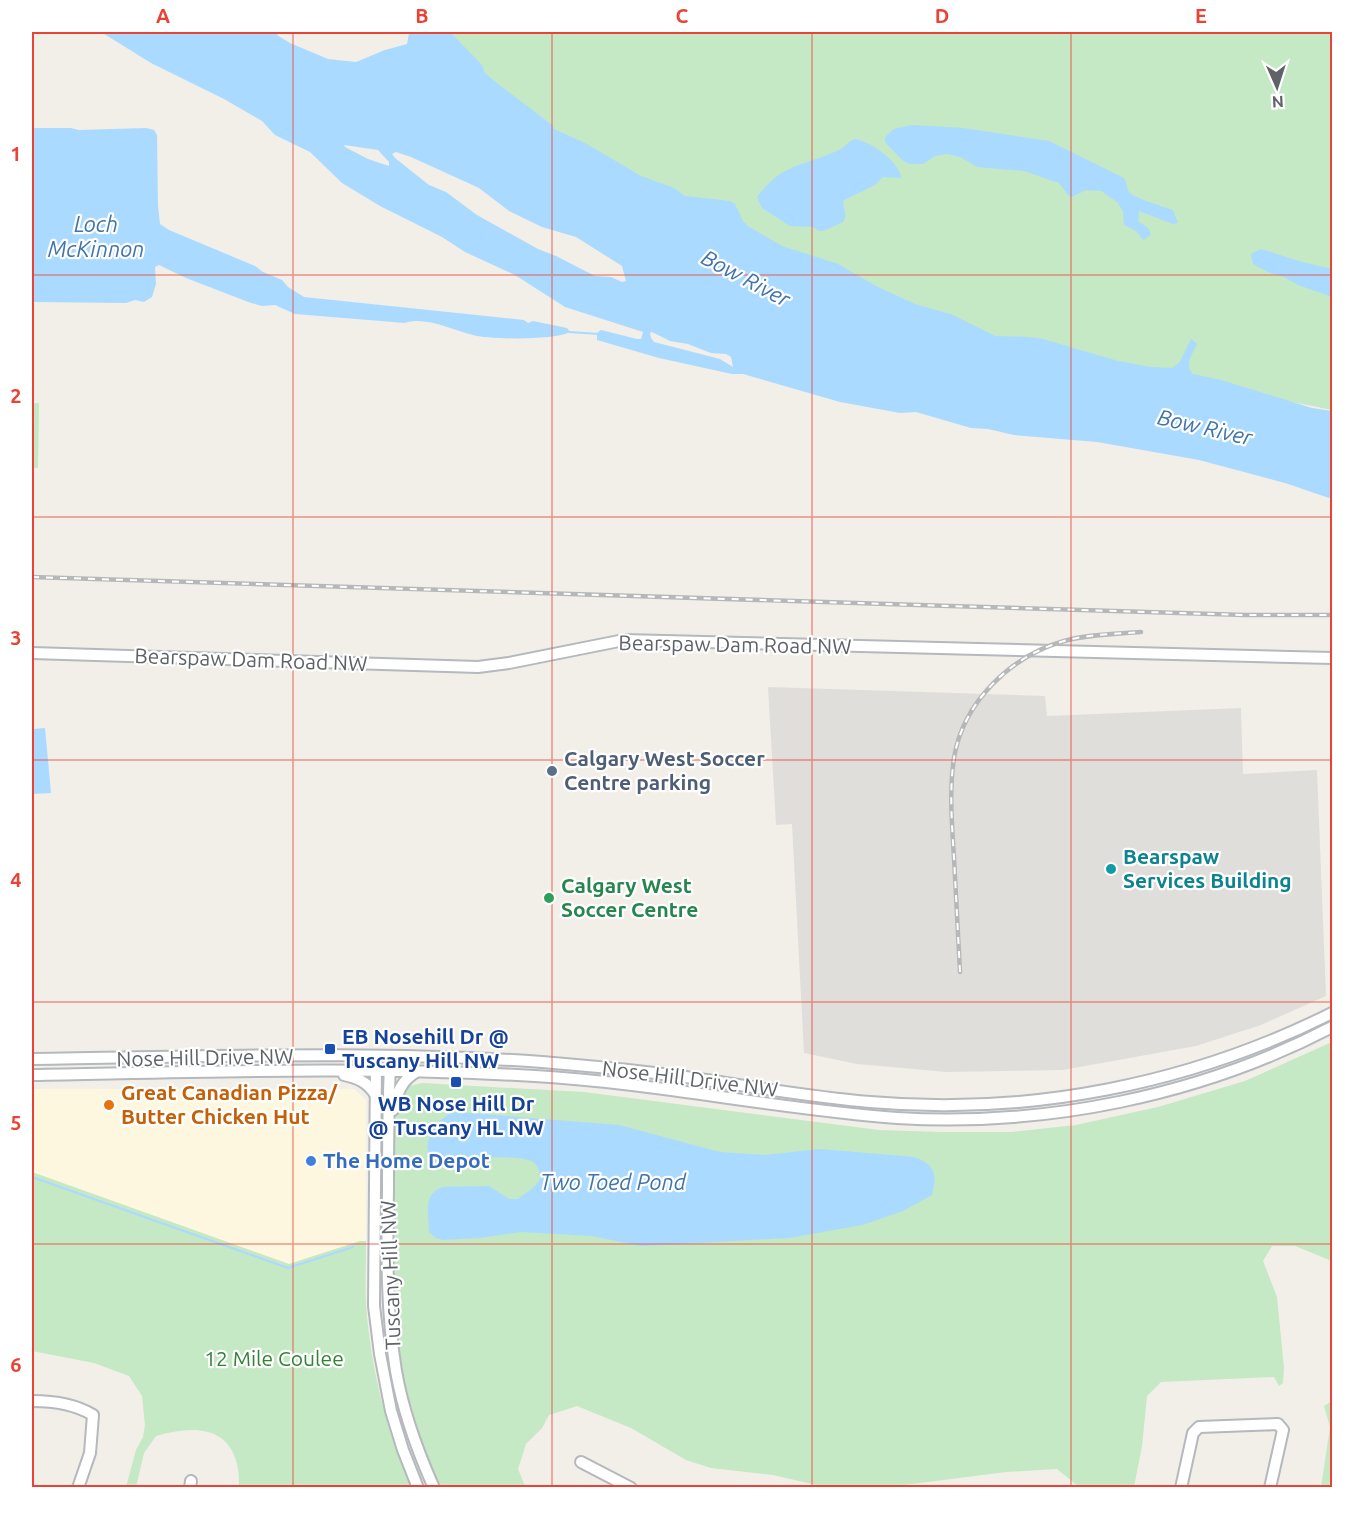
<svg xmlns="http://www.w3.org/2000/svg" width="1364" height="1519" viewBox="0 0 1364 1519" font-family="Ubuntu,sans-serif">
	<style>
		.commercial { fill: #fef7e0 }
		.industrial { fill: #e0deda }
		.green { fill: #c5e8c5 }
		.water { fill: #aadaff; fill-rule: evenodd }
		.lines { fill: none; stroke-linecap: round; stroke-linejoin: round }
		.stream { stroke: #aadaff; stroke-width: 2 }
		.minor-casing { stroke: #b5b8bc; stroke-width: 14 }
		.minor { stroke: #fff; stroke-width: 10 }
		.rail-casing { stroke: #b6b7b8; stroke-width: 4.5 }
		.rail { stroke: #fff; stroke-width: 2; stroke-dasharray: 7; stroke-linecap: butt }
		.grid { fill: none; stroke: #ea4335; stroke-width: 1.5; stroke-opacity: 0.55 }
		.service-dot { fill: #5c6f8a; stroke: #fff; stroke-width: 2 }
		.culture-dot { fill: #0f9aa8; stroke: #fff; stroke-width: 2 }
		.leisure-dot { fill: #2e9e5b; stroke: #fff; stroke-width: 2 }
		.transit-dot { fill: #1a4fb4; stroke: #fff; stroke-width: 2 }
		.food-dot { fill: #e8710a; stroke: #fff; stroke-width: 2 }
		.shop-dot { fill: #3f7fe0; stroke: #fff; stroke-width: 2 }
		.labels { text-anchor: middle; stroke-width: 4.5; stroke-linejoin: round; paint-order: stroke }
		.street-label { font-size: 21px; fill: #5f6368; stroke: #fff }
		.service-label { font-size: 21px; font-weight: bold; fill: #4e5e75; stroke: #fff; text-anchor: start }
		.culture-label { font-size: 21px; font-weight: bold; fill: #0d838f; stroke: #fff; text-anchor: start }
		.leisure-label { font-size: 21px; font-weight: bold; fill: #27864d; stroke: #fff; text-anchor: start }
		.transit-label { font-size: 21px; font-weight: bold; fill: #164399; stroke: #fff; text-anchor: start }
		.food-label { font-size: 21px; font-weight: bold; fill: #c56008; stroke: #fff; text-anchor: start }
		.shop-label { font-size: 21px; font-weight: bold; fill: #366cbe; stroke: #fff; text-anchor: start }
		.park-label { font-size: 21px; fill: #348238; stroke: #fff }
		.water-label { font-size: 22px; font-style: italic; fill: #4174aa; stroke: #fff }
		.neatline { fill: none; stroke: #ea4335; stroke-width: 2 }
		.grid-label { font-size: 20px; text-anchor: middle; font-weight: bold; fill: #ea4335 }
	</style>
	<rect width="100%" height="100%" fill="#f1efe8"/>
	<path class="commercial" d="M32,1089H354L366,1100V1241H360L289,1264L32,1172Z"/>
	<path class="industrial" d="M768,687L1045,696L1047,716L1241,708L1243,774L1317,770L1326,996L1261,1025L1196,1046L1063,1070L947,1072L857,1064L804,1053L792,824L776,825Z"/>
	<g class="green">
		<path d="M444,32H1332V410L989,341L768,246L561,142L467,65Z"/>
		<path d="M32,403H39L38,468H32Z"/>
		<path d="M1332,1042V1261L1295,1246H1272L1263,1261L1277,1297L1284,1368L1283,1383L1279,1386L1274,1377L1161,1382L1147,1396L1142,1446L1134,1487H1079L1057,1469L1006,1472L888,1487H825L773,1475L711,1468L686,1460L631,1428L577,1406L549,1415L542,1428L526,1444L518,1469L525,1486L527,1487H440L428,1461L406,1390L395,1331L392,1295V1160L397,1103L410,1086L422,1083L584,1092L879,1130L941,1132H1012L1076,1125L1158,1107L1245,1081Z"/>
		<path d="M32,1172L289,1264L360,1241H366C366,1262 365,1284 366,1305C371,1369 386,1429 411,1487H239C239,1480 239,1472 237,1464C227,1423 188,1427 156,1436L144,1453L136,1487H126L136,1450L143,1437L145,1425L142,1396L129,1376L94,1363L32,1351Z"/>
		<path d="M1332,1401V1487H1321L1330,1427L1324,1406Z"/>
	</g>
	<g class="water">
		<path d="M101,32H280L277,35L290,43L328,59L356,62L385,50L407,44L409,33L408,32H450L482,65L485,73L493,80L552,125L554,129L585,143L641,176L674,188L685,196L730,201L735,204L743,221L748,226L782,246L838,264L876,286L915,304L953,315L995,336L1029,337L1043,339L1118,361L1150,367L1172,368L1180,362L1191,339L1197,344C1193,354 1183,365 1193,374L1221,380L1312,408L1332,411V499L1285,483L1199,460L1097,442L1014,435L988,429L971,428L916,412L900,413L840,402L743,374H732L659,358L597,340V333L601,330L637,339H641L643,332L565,307L515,275L465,252L442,237L380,206L342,183L310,152L275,135L262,121L224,99L151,63ZM344,145L378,150L389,162V166L368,159L345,147ZM396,152L411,157L479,188L509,211L542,227L576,237L622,266L626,281L622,282L611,277L595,276L556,256L538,249L477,215L446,192L429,185L395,158L392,154ZM652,332L670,341L688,344L711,353L726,354L731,357L733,367L720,359L654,342L651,338L650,333Z"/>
		<path d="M912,125L963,128L1049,141L1124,178C1128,184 1126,187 1129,192C1131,197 1165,207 1173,210L1178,223L1173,224L1139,211L1138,221L1148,228L1151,235L1143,240L1136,231L1124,225L1123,211L1117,202L1101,191L1086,190L1072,197L1069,196L1059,183L1024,171L977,167L960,157L947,154L935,156L923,164H909L902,160L885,142V137L894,129Z"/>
		<path d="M32,128H71L79,130L146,128L154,130L157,135L158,206L160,224L169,230L255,266L263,272L282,280L288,287L304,297L524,320L528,323L533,321L567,328L570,332C556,340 490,340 473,335C452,330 425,316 405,323L295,314L275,305L262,306L251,303L186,278L159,265L155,267L156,284L152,297L144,302L135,300L126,303L32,302Z"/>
		<path d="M854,139C869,140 901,163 901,178L883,177L875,185L844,200C841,208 849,214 843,222L823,231H819L813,227L790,226L762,208L757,197C782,163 805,166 839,150C845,147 848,142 854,139Z"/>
		<path d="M1261,249L1302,262L1332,269V297L1298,285L1284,277L1268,272L1253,264L1251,254Z"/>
		<path d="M45,728L51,793L32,794V729Z"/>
		<path d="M455,1112L619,1125L720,1152L765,1155L820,1149L914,1157C936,1165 937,1174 932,1195L903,1211L862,1225L789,1238L641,1246L592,1236L521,1232L480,1238L443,1240L436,1238L429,1232C429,1214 422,1194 443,1187L489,1186L509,1199H518C524,1194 535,1188 539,1181C542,1174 538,1164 531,1161C516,1154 458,1159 439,1159L429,1157C423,1138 437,1118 455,1112Z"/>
	</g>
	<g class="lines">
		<g class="stream">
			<path d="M569,332L599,334"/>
			<path d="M32,1177L288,1268L353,1247"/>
		</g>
		<g class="minor-casing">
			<g id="minor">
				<path d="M32,653L478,667L509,663L624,640L1332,658"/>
				<path d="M32,1059C201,1057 372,1050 542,1062C590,1066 638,1070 686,1077C748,1086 809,1097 870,1102C1030,1116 1190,1084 1332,1013"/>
				<path d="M376,1065L374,1306L380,1354L391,1411L403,1450L418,1488"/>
				<path d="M390,1066C388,1107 388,1148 388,1189C387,1250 386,1310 396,1371C403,1411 417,1450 434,1488"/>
				<path d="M32,1075C199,1072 367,1066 535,1076C656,1083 775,1109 897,1118C1045,1127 1200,1096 1332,1027"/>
				<path d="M344,1075C358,1078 367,1082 375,1094"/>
				<path d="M393,1110C397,1093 401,1081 416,1072"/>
				<path d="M32,1401C52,1401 75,1404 93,1415L90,1453L78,1488"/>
				<path d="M581,1462L631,1488"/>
				<path d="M190,1488L191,1481"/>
				<path d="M1181,1488L1193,1433L1199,1427L1278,1424L1283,1430L1270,1488"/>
			</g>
		</g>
		<use href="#minor" class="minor"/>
		<g class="rail-casing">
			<g id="rail">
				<path d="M32,577L950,606L1245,615H1332"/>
				<path d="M960,972C958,934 956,896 954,858C952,825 949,791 954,758C963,702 1011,656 1064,641C1089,634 1116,634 1141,632"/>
			</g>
		</g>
		<use href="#rail" class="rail"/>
	</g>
	<path class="grid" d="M293,32V1488M552,32V1488M812,32V1488M1071,32V1488M32,275H1332M32,517H1332M32,760H1332M32,1002H1332M32,1244H1332"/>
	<circle class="service-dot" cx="552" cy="771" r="6"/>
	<circle class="culture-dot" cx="1111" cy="869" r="6"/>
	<circle class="leisure-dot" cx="549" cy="898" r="6"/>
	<g class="transit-dot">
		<rect x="324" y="1043" width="12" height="12" rx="3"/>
		<rect x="450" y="1076" width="12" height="12" rx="3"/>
	</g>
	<circle class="food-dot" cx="109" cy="1105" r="6"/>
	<circle class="shop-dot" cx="311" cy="1161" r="6"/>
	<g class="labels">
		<g class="street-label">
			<text transform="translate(735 645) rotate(1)" y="7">Bearspaw Dam Road NW</text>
			<text transform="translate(251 660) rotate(2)" y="7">Bearspaw Dam Road NW</text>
			<text transform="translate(205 1058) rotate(-1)" y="7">Nose Hill Drive NW</text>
			<text transform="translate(690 1079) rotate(7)" y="7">Nose Hill Drive NW</text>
			<text transform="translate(391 1275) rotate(-92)" y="7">Tuscany Hill NW</text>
		</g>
		<g class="service-label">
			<text x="564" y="766">Calgary West Soccer<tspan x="564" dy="24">Centre parking</tspan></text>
		</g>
		<g class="culture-label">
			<text x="1123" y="864">Bearspaw<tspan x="1123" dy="24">Services Building</tspan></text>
		</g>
		<g class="leisure-label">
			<text x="561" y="893">Calgary West<tspan x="561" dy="24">Soccer Centre</tspan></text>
		</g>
		<g class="transit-label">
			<text x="342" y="1044">EB Nosehill Dr @<tspan x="342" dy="24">Tuscany Hill NW</tspan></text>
			<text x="456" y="1111" text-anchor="middle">WB Nose Hill Dr<tspan x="456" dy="24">@ Tuscany HL NW</tspan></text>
		</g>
		<g class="food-label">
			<text x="121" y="1100">Great Canadian Pizza/<tspan x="121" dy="24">Butter Chicken Hut</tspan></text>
		</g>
		<g class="shop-label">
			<text x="323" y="1168">The Home Depot</text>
		</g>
		<g class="park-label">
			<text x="274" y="1366">12 Mile Coulee</text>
		</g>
		<g class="water-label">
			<text x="96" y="232">Loch<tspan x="96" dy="25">McKinnon</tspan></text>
			<text transform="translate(746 278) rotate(28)" y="8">Bow River</text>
			<text transform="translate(1205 427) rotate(13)" y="8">Bow River</text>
			<text x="613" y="1190">Two Toed Pond</text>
		</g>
	</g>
	<rect width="1364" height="1519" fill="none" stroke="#ffffff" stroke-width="66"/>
	<g transform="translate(1277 87) rotate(177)" stroke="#ffffff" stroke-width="4.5" paint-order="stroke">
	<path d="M0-4.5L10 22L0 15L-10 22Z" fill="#5f6368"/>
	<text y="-9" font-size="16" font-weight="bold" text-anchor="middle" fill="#5f6368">N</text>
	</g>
	<rect x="33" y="33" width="1298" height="1453" class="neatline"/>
	<g class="grid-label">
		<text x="163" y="23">A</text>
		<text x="422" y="23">B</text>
		<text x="682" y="23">C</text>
		<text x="942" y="23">D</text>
		<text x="1201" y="23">E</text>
		<text x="16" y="161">1</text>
		<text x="16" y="403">2</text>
		<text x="16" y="645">3</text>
		<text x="16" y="887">4</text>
		<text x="16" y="1130">5</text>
		<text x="16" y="1372">6</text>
	</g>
</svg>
